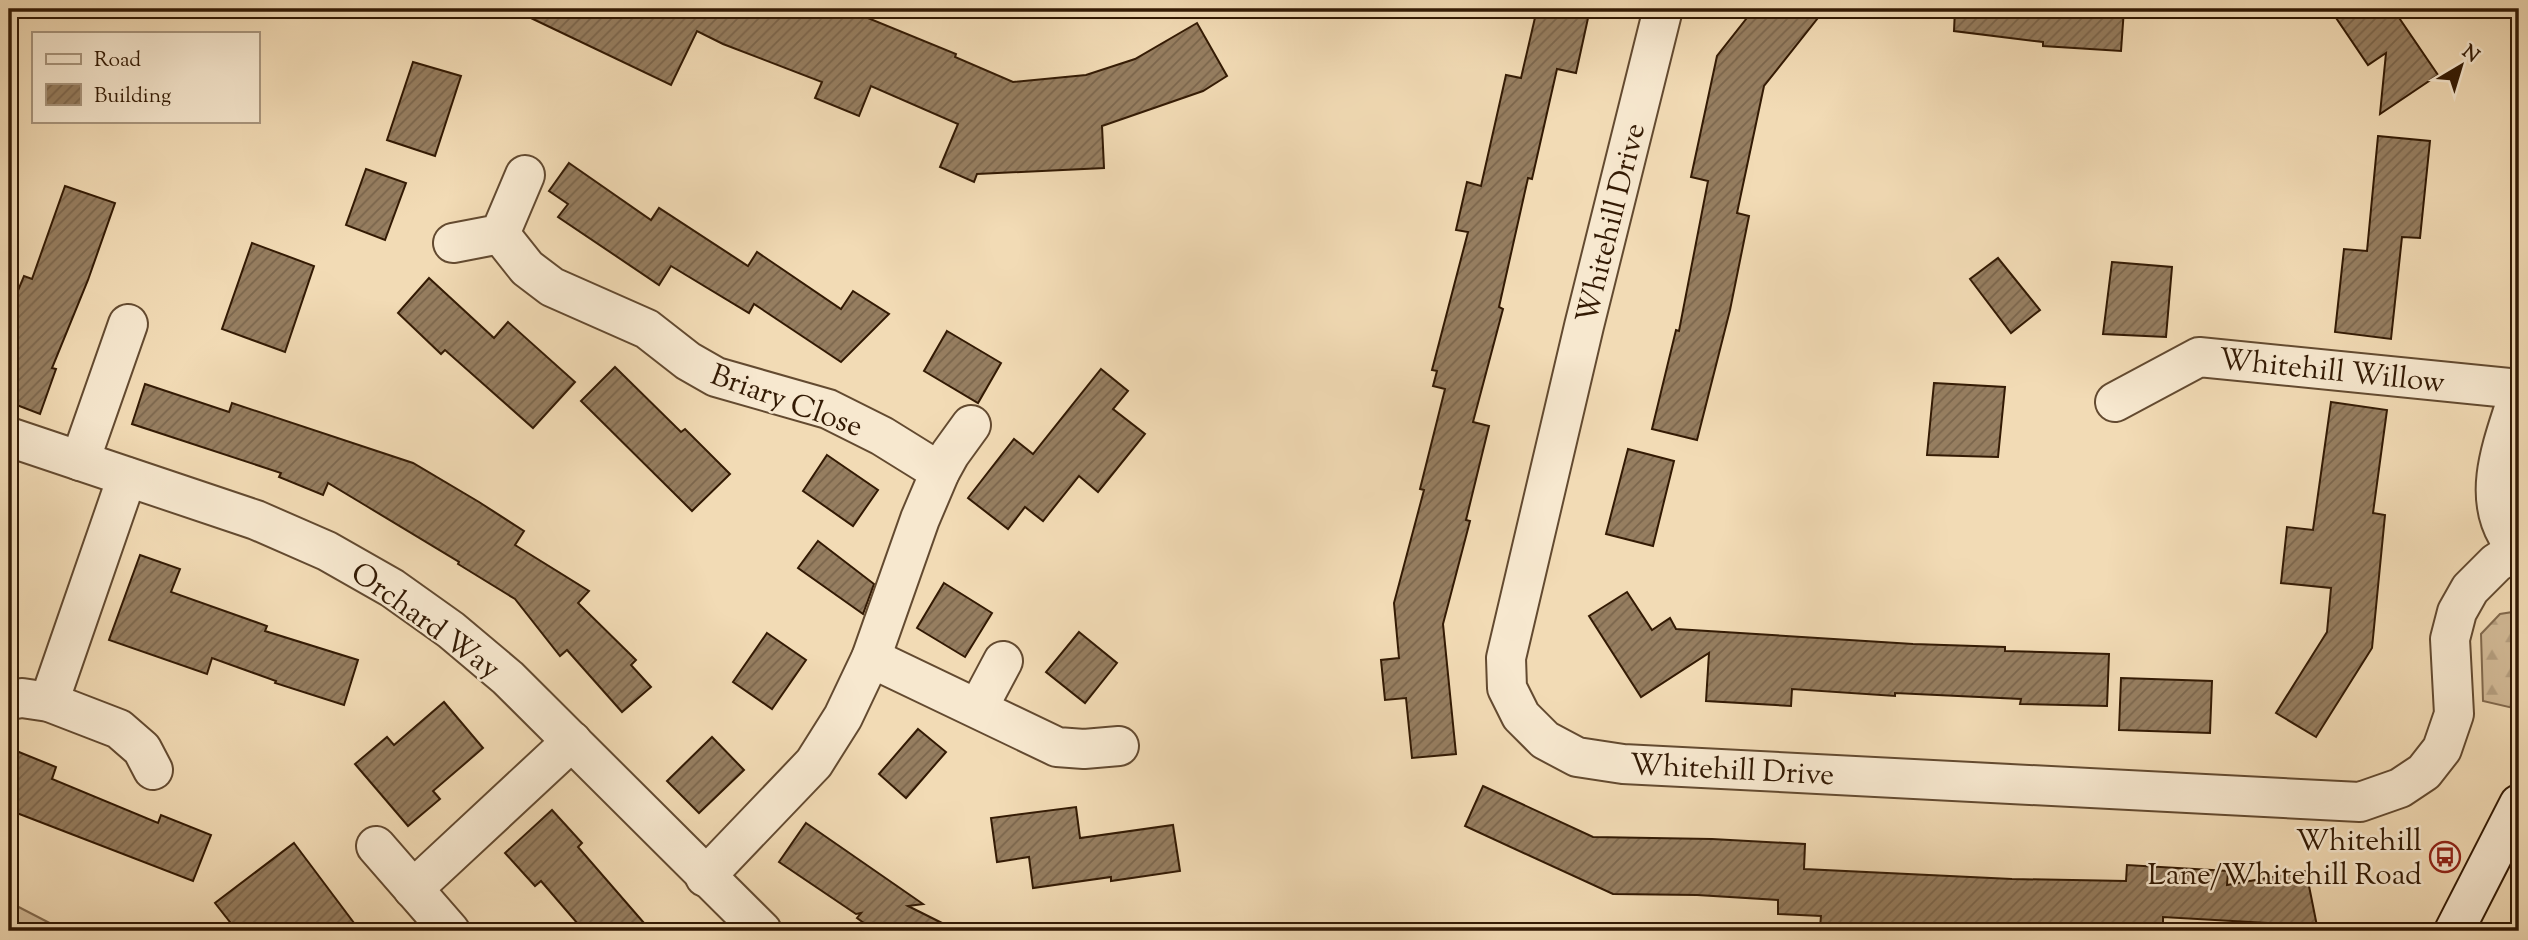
<svg xmlns="http://www.w3.org/2000/svg" width="2528" height="940" viewBox="0 0 2528 940" font-family="'Sorts Mill Goudy',serif">
	<style>
		.grass { fill: url(#grass-tufts); stroke: #826a4e; stroke-width: 2 }
		.forest { fill: url(#forest-firs); stroke: #826a4e; stroke-width: 2 }
		.building { fill: url(#building-hatch); stroke: #331a04; stroke-width: 2 }
		.lines { fill: none; stroke-linecap: round; stroke-linejoin: round }
		.minor-casing { stroke: #634a30; stroke-width: 42 }
		.tertiary-casing { stroke: #634a30; stroke-width: 42 }
		.secondary-casing { stroke: #331a04; stroke-width: 42 }
		.minor { stroke: #f7e8cf; stroke-width: 38 }
		.tertiary { stroke: #f7e8cf; stroke-width: 38 }
		.secondary { stroke: #f7e8cf; stroke-width: 38 }
		.labels { text-anchor: middle; stroke-width: 5; stroke-linejoin: round; paint-order: stroke }
		.street-label { font-size: 30px; fill: #331a04; stroke: #f7e8cf }
		.poi-label { font-size: 30px; fill: #331a04; stroke: #f7e8cf; text-anchor: end }
	</style>
	<defs>
		<pattern id="grass-tufts" width="24" height="20" patternUnits="userSpaceOnUse" patternTransform="scale(1.75)"><rect width="24" height="20" fill="#d2ba97"/><path d="M3 7l-1-3M5 7V3M7 7l1-3M15 17l-1-3M17 17v-4M19 17l1-3" fill="none" stroke="#b59f80"/></pattern>
		<pattern id="forest-firs" width="22" height="20" patternUnits="userSpaceOnUse" patternTransform="scale(1.75)"><rect width="22" height="20" fill="#d2ba97"/><path d="M5 1l3.5 6h-7zM16 11l3.5 6h-7z" fill="#b59f80"/></pattern>
		<pattern id="building-hatch" width="6" height="6" patternUnits="userSpaceOnUse" patternTransform="scale(1.75)"><rect width="6" height="6" fill="#967e60"/><path d="M-1 1l2-2M0 6l6-6M5 7l2-2" fill="none" stroke="#7b664d"/></pattern>
	</defs>
	<rect width="100%" height="100%" fill="#f2dbb5"/>
	<filter id="stains"><feTurbulence type="fractalNoise" baseFrequency=".00286" numOctaves="4"/><feColorMatrix values="0 0 0 0 .2 0 0 0 0 .09 0 0 0 0 .02 0 0 0 .5 -.17"/></filter>
	<radialGradient id="worn" r=".72"><stop offset=".6" stop-color="#630" stop-opacity="0"/><stop offset="1" stop-color="#630" stop-opacity=".3"/></radialGradient>
	<path class="grass" d="M9,902L65,931H9Z"/>
	<path class="forest" d="M2519,611V700L2513,708L2483,701L2481,634L2500,614Z"/>
	<g class="building">
		<path d="M512,9H846L956,54L955,57L1013,82L1086,75L1135,59L1197,23L1227,76L1203,91L1102,126L1104,168L977,174L974,182L940,167L958,124L871,86L859,116L815,98L822,82L723,44L697,31L671,85Z"/>
		<path d="M1537,9H1590L1576,73L1557,69L1532,179L1528,178L1499,307L1503,309L1473,422L1489,426L1466,520L1470,521L1443,624L1456,754L1412,758L1406,698L1385,700L1381,660L1399,658L1394,603L1424,490L1420,489L1445,389L1433,386L1437,371L1432,370L1468,232L1456,230L1467,182L1481,186L1506,75L1521,78Z"/>
		<path d="M1754,9H1825L1764,86L1737,213L1749,216L1730,310L1697,440L1652,429L1676,330L1679,331L1708,181L1691,177L1717,56Z"/>
		<path d="M1955,9H2124L2121,51L2043,46V42L1954,31Z"/>
		<path d="M2330,9H2393L2438,75L2380,114L2386,53L2368,65Z"/>
		<path d="M413,62L461,76L435,156L387,140Z"/>
		<path d="M2378,136L2430,141L2420,238L2402,237L2391,339L2335,332L2344,249L2367,251Z"/>
		<path d="M569,163L651,220L659,208L748,266L757,252L841,309L853,291L889,314L841,362L754,304L749,313L671,266L659,285L558,217L568,204L549,191Z"/>
		<path d="M366,169L406,183L385,240L346,225Z"/>
		<path d="M65,186L115,203L88,280L52,368L56,369L40,414L9,402V312L24,276L32,279Z"/>
		<path d="M252,243L314,266L285,352L222,329Z"/>
		<path d="M1998,258L2040,310L2011,333L1970,279Z"/>
		<path d="M2112,262L2172,267L2166,337L2103,334Z"/>
		<path d="M429,278L494,338L508,322L575,382L533,428L445,350L441,354L398,313Z"/>
		<path d="M947,331L1001,363L978,403L924,371Z"/>
		<path d="M615,367L681,432L685,429L730,474L692,511L581,401Z"/>
		<path d="M1101,369L1128,391L1113,409L1145,434L1098,492L1079,476L1043,521L1025,507L1008,529L968,498L1014,439L1033,454Z"/>
		<path d="M1934,383L2005,387L1998,457L1927,455Z"/>
		<path d="M145,384L229,412L232,403L413,463L479,502L524,531L515,545L589,591L578,603L636,660L631,665L651,687L622,712L567,650L560,656L515,599L458,564L459,562L368,507L328,483L323,495L279,477L281,473L132,424Z"/>
		<path d="M2331,402L2387,410L2373,513L2385,515L2372,648L2316,737L2276,713L2327,632L2331,588L2281,583L2287,527L2313,530Z"/>
		<path d="M1628,449L1674,461L1653,546L1606,534Z"/>
		<path d="M827,455L878,490L853,526L803,491Z"/>
		<path d="M818,541L874,584L863,614L798,568Z"/>
		<path d="M140,555L180,569L171,592L267,626L265,631L358,660L344,705L275,683L276,681L212,658L207,674L109,640Z"/>
		<path d="M944,583L992,613L965,657L917,628Z"/>
		<path d="M1627,592L1652,630L1670,618L1676,629L1913,644L2005,647V651L2109,654L2107,706L2020,704L2021,699L1895,693V696L1792,689L1791,706L1706,701L1709,653L1641,697L1589,616Z"/>
		<path d="M1079,632L1117,663L1085,703L1046,672Z"/>
		<path d="M767,633L806,660L772,709L733,682Z"/>
		<path d="M2121,678L2212,681L2210,733L2119,730Z"/>
		<path d="M444,702L483,748L433,791L440,799L408,826L355,764L387,737L394,745Z"/>
		<path d="M918,729L946,752L906,798L879,774Z"/>
		<path d="M712,737L744,770L699,813L667,781Z"/>
		<path d="M9,748L56,767L52,779L158,823L161,815L211,835L193,881L9,810Z"/>
		<path d="M1483,786L1593,837L1712,839L1805,844L1804,869L2012,879L2126,881L2127,865L2228,871L2227,885L2306,871L2318,931H2269L2267,923L2163,917V931H2020L1897,924L1896,931H1891L1820,927L1821,916L1778,914V900L1697,895L1613,894L1465,826Z"/>
		<path d="M1076,807L1080,838L1173,825L1180,871L1111,881V877L1033,888L1029,857L997,862L991,818Z"/>
		<path d="M552,810L582,843L578,847L651,931H584L541,881L535,886L505,853Z"/>
		<path d="M806,823L923,904L908,906L958,931H875L857,918L861,913L856,914L779,862Z"/>
		<path d="M294,843L360,931H237L215,903Z"/>
	</g>
	<g class="lines">
		<g class="minor-casing">
			<g id="minor">
				<path d="M1663,9L1584,326L1506,658L1507,688L1521,716L1545,740L1577,757L1623,764L2360,802L2400,788L2424,772L2442,749L2454,714L2450,639L2457,612L2470,589L2496,563L2516,550"/>
				<path d="M500,234L527,268L552,287L647,329L688,361L716,377L828,409L882,436L940,472"/>
				<path d="M453,243L500,234L525,175"/>
				<path d="M2115,402L2199,357L2519,389"/>
				<path d="M9,437L256,520L327,551L392,588L451,630L508,678L762,931"/>
				<path d="M80,461L128,324"/>
				<path d="M871,658L1057,747L1084,749L1119,746"/>
				<path d="M9,700L22,698L49,702L119,729L142,749L153,770"/>
				<path d="M49,702L127,477"/>
				<path d="M978,708L1003,661"/>
				<path d="M376,846L450,931"/>
				<path d="M705,877L814,763L843,717L871,658L920,519L940,472L950,454L971,425"/>
				<path d="M413,889L572,741"/>
			</g>
		</g>
		<g class="tertiary-casing">
			<path id="tertiary" d="M2519,392C2506,437 2481,490 2507,535C2511,541 2513,548 2519,552"/>
		</g>
		<g class="secondary-casing">
			<path id="secondary" d="M2454,931L2519,804"/>
		</g>
		<use href="#minor" class="minor"/>
		<use href="#tertiary" class="tertiary"/>
		<use href="#secondary" class="secondary"/>
	</g>
	<defs>
		<g id="bus-ring" transform="scale(1.575)"><circle r="9.5" fill="#f7e8cf" stroke="#8f2418" stroke-width="1.5"/><path d="M-5-6H5V4H4V6H2V4H-2V6H-4V4H-5ZM-3.5-4V0h7V-4ZM-3.5 1.2v1.5H-2V1.2ZM2 1.2v1.5H3.5V1.2Z" fill="#8f2418"/></g>
	</defs>
	<g fill-rule="evenodd">
		<use href="#bus-ring" x="2445" y="857"/>
	</g>
	<g class="labels">
		<g class="street-label">
			<text transform="translate(1610 223) rotate(-76)" y="10">Whitehill Drive</text>
			<text transform="translate(2332 370) rotate(6)" y="10">Whitehill Willow</text>
			<text transform="translate(787 400) rotate(20)" y="10">Briary Close</text>
			<text transform="translate(426 620) rotate(36)" y="10">Orchard Way</text>
			<text transform="translate(1732 769) rotate(3)" y="10">Whitehill Drive</text>
		</g>
		<g class="poi-label">
			<text x="2422" y="850">Whitehill<tspan x="2422" dy="34">Lane/Whitehill Road</tspan></text>
		</g>
	</g>
	<rect width="2528" height="940" fill="none" stroke="#f2dbb5" stroke-width="35"/>
	<rect x="10" y="10" width="2507" height="919" fill="none" stroke="#331a04" stroke-width="3.5"/>
	<rect x="18" y="18" width="2493" height="905" fill="none" stroke="#331a04" stroke-width="2"/>
	<rect x="32" y="32" width="228" height="91" fill="#f7e8cf" stroke="#a9967e" stroke-width="2"/>
	<rect x="46" y="54" width="35" height="10" fill="#f7e8cf" stroke="#a9967e" stroke-width="2"/>
	<text x="94" y="66" font-size="21" fill="#331a04">Road</text>
	<rect x="46" y="84" width="35" height="21" fill="url(#building-hatch)" stroke="#a9967e" stroke-width="2"/>
	<text x="94" y="102" font-size="21" fill="#331a04">Building</text>
	<g transform="translate(2461 66) rotate(38)" stroke="#f7e8cf" stroke-width="5" paint-order="stroke">
	<path d="M0-5L12 26L0 18L-12 26Z" fill="#331a04"/>
	<text y="-10" font-size="19" font-weight="bold" text-anchor="middle" fill="#331a04">N</text>
	</g>
	<rect width="100%" height="100%" filter="url(#stains)"/>
	<rect width="100%" height="100%" fill="url(#worn)"/>
</svg>
